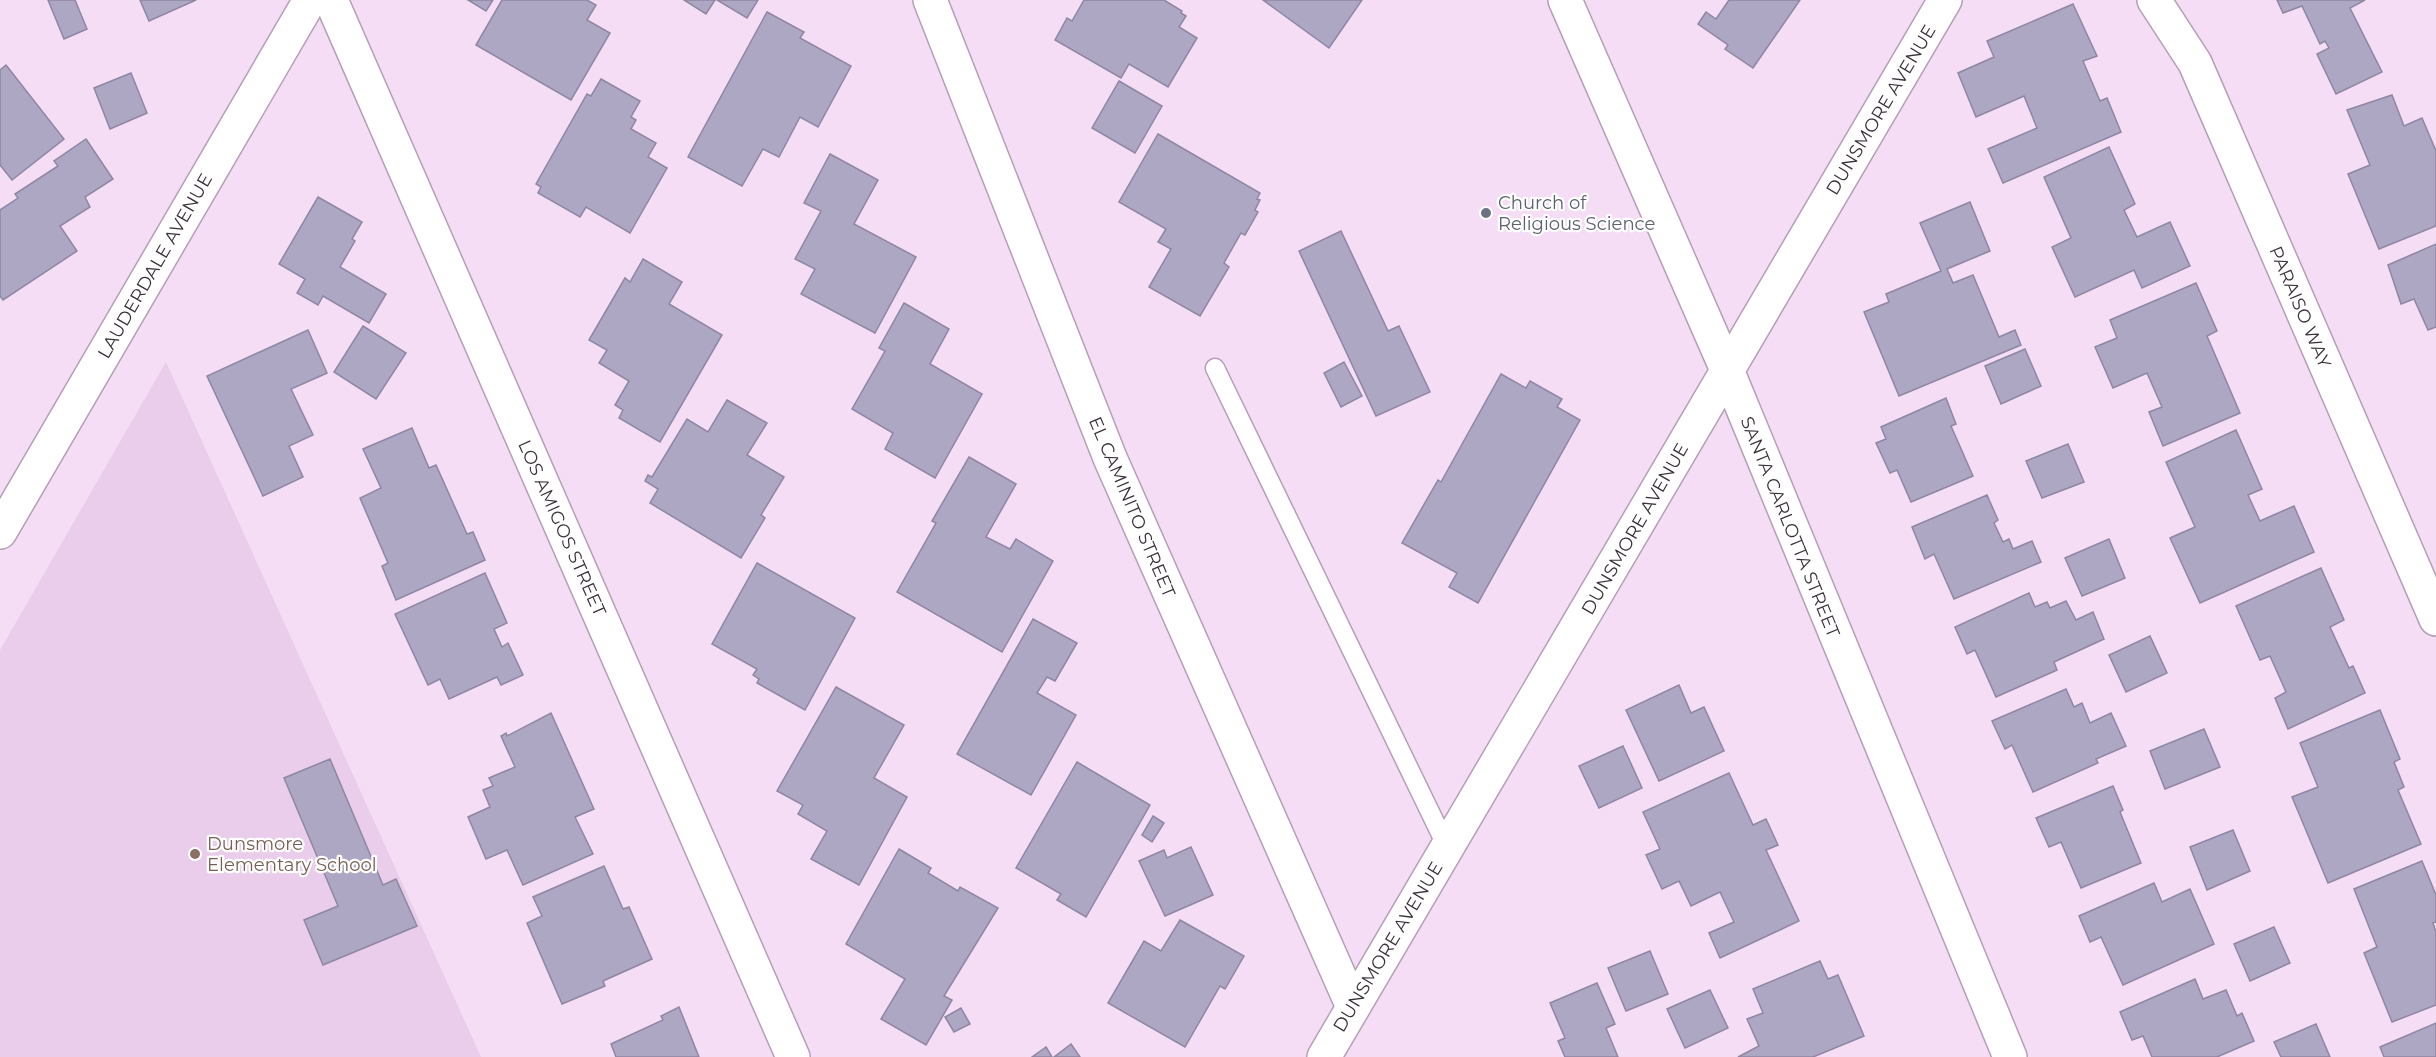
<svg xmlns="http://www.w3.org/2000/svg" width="2436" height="1057" viewBox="0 0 2436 1057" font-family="Montserrat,sans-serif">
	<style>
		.built { fill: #eacdeb }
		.building { fill: #ada7c3; stroke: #8e87a3; stroke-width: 1.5 }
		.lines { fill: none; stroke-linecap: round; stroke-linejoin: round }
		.service-casing { stroke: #b59fb6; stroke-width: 21 }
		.minor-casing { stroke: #b59fb6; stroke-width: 36 }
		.tertiary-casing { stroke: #b59fb6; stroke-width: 36 }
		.service { stroke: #fff; stroke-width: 18 }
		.minor { stroke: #fff; stroke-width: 33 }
		.tertiary { stroke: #fff; stroke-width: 33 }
		.worship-dot { fill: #6b7280; stroke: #fff; stroke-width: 2 }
		.education-dot { fill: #8d6e63; stroke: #fff; stroke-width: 2 }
		.labels { text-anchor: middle; stroke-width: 4.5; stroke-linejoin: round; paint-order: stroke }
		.street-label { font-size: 18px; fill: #393039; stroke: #fff }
		.worship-label { font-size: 18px; fill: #5b616d; stroke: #fff; text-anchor: start }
		.education-label { font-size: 18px; fill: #785e54; stroke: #fff; text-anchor: start }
	</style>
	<rect width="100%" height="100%" fill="#f5ddf6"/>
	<path class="built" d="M166,362L481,1057H0V650Z"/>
	<g class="building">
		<path d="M48,0H75L87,29L64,39Z"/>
		<path d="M140,0H196L149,21Z"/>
		<path d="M468,0H493L486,11Z"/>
		<path d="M502,0H587L596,5L587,20L610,33L571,100L476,45Z"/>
		<path d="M684,0H715L706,14Z"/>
		<path d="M717,0H758L747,18Z"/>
		<path d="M1084,0H1164L1182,11L1181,13L1186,16L1179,27L1197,38L1168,87L1129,64L1121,78L1055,40L1067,18L1072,21Z"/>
		<path d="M1263,0H1362L1329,48Z"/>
		<path d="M1729,0H1800L1753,68L1725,49L1728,45L1698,24L1706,12L1716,19Z"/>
		<path d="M2277,0H2365L2350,8L2382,72L2336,94L2317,54L2329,48L2325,41L2320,44L2302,6L2283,13Z"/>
		<path d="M2073,4L2097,56L2083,61L2100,101L2107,98L2121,132L2003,183L1988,149L2037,128L2024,96L1976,117L1958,73L1994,57L1987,41Z"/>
		<path d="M767,12L804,32L800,38L851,66L818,127L800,117L779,157L763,149L742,186L688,157Z"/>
		<path d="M6,65L64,139L12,180L0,165V70Z"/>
		<path d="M131,73L147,113L110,129L94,88Z"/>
		<path d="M601,79L640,101L631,117L636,120L631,129L656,143L648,157L667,168L630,233L586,207L580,217L538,193L541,187L536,184L587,94L591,96Z"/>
		<path d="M1119,81L1162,106L1135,153L1092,128Z"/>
		<path d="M2392,95L2404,126L2422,118L2436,151V226L2379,249L2348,174L2370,165L2347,110Z"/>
		<path d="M1158,134L1260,193L1257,199L1260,200L1255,210L1258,212L1245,235L1241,233L1224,263L1229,267L1200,316L1149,287L1171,249L1158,242L1166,229L1119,202Z"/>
		<path d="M86,139L113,179L85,197L90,207L60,226L77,251L3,300L0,296V210L18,198L15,194L58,166L54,161Z"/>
		<path d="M2109,147L2135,204L2124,210L2137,237L2170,222L2190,266L2142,288L2134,270L2075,297L2052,247L2071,238L2044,177Z"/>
		<path d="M830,154L878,180L854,224L916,257L875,333L801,294L815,269L795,259L821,211L804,203Z"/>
		<path d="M318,197L362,222L352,239L355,241L340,267L386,294L369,323L323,296L318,305L297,293L305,279L279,264Z"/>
		<path d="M1970,202L1990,251L1947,269L1953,283L1973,275L1999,337L2015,330L2021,345L1899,396L1864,312L1889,302L1886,294L1941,271L1920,223Z"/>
		<path d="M1341,231L1388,331L1399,326L1430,392L1376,416L1299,251Z"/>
		<path d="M2436,244V327L2428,330L2414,299L2401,304L2388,265Z"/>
		<path d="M643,259L682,282L669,304L722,335L660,442L619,418L623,410L615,405L629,381L599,363L607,350L589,340L625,278L630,282Z"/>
		<path d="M2196,283L2217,331L2207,336L2240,413L2163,446L2149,412L2162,407L2147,373L2113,388L2095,347L2117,338L2110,320Z"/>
		<path d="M904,303L949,329L930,364L982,394L935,478L885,449L893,433L852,409L885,351L879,348Z"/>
		<path d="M363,326L406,353L376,399L334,372Z"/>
		<path d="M308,330L327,373L291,389L313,435L289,446L303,477L263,496L207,376Z"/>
		<path d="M2025,349L2041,386L2001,404L1985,366Z"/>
		<path d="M1344,362L1362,396L1341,407L1324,373Z"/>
		<path d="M1501,374L1526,388L1530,381L1562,399L1557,407L1580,420L1478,603L1449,587L1457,573L1402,543L1438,480L1441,482Z"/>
		<path d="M1946,398L1956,424L1951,426L1973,476L1911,502L1897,470L1890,473L1876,443L1886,439L1881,427Z"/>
		<path d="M727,400L767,423L747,455L784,477L761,515L765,518L741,558L650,503L658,489L645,481L648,475L652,477L687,419L708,432Z"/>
		<path d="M412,428L429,468L436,465L467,534L473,532L485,560L396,600L382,566L388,563L360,498L381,488L363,449Z"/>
		<path d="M2236,430L2262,489L2248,495L2260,521L2294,506L2314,552L2200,603L2170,538L2195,527L2166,462Z"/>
		<path d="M2068,444L2084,482L2042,498L2026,461Z"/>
		<path d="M969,457L1016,484L986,537L1010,549L1016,539L1053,561L1002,652L897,592L936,523L932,521Z"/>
		<path d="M1987,495L1998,520L1994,523L2003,542L2009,539L2013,549L2032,541L2041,562L1954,599L1934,554L1925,559L1912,527Z"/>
		<path d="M2109,539L2125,578L2082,596L2065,558Z"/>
		<path d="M757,563L855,618L805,710L757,683L759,679L753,675L757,669L712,644Z"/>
		<path d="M2321,568L2344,620L2330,627L2349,668L2353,666L2365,693L2288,729L2275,698L2286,692L2270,656L2260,660L2236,606Z"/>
		<path d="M485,573L507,623L494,629L502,647L508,643L523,675L501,685L497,677L449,699L440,679L428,685L395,614Z"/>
		<path d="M2029,593L2035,607L2047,602L2050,608L2066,601L2076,620L2093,612L2104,639L2054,662L2057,670L1996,697L1975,650L1967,654L1955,627Z"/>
		<path d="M1033,619L1077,643L1055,681L1047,677L1037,693L1076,715L1031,795L957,754Z"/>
		<path d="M2150,636L2167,673L2126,692L2109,655Z"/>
		<path d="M1679,685L1691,713L1704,707L1724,751L1659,781L1626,710Z"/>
		<path d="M836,687L904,725L874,778L907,797L859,885L811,859L827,831L798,814L803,805L777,791Z"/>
		<path d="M2066,689L2074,707L2082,703L2090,723L2111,713L2126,746L2096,759L2098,763L2033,792L2012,745L2005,749L1992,721Z"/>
		<path d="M2380,710L2400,759L2394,762L2404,787L2398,790L2421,844L2328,883L2292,797L2318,787L2300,743Z"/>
		<path d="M551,713L594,809L575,817L593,854L523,885L507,850L486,859L468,817L490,807L483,790L493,786L489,778L515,767L501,736L506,733L507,736Z"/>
		<path d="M2204,729L2220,767L2165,789L2150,751Z"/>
		<path d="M1623,746L1642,788L1599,808L1579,766Z"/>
		<path d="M330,759L383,885L396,879L417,926L323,965L304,920L338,906L284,778Z"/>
		<path d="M1077,762L1150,805L1086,917L1057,900L1061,894L1016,868Z"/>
		<path d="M1729,773L1753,825L1766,819L1778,845L1766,850L1799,921L1720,958L1709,933L1734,922L1720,892L1691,906L1679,881L1662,889L1646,855L1660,849L1643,812Z"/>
		<path d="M2113,786L2123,810L2120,812L2141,863L2081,888L2061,842L2049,847L2036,818Z"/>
		<path d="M1153,816L1164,823L1152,842L1142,835Z"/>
		<path d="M2233,830L2250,871L2207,890L2190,847Z"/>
		<path d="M1191,847L1213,895L1165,916L1139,861L1164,850L1167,858Z"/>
		<path d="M899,849L931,868L928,873L958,891L960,887L998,908L944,996L952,1000L926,1045L881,1019L905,979L846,944Z"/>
		<path d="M2422,861L2436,895V922L2433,923L2436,932V1005L2392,1022L2364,953L2377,947L2354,889Z"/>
		<path d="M604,866L623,909L629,907L652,959L603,981L605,986L562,1004L527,923L542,916L533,897Z"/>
		<path d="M2154,883L2162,902L2190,889L2214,944L2123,985L2101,937L2090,942L2079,916Z"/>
		<path d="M1180,920L1244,956L1225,989L1220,986L1185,1047L1108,1003L1144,941L1161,951Z"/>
		<path d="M2274,927L2290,963L2250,981L2234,944Z"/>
		<path d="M1650,951L1668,994L1626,1011L1608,968Z"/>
		<path d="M1820,961L1828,979L1838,975L1864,1036L1813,1057H1738L1759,1046L1747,1019L1763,1013L1753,989Z"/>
		<path d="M2195,979L2203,999L2226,990L2237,1016L2242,1013L2254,1041L2217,1057H2152L2143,1036L2132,1040L2120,1012Z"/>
		<path d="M1597,983L1615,1024L1606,1028L1618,1057H1565L1558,1041L1565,1038L1550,1003Z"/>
		<path d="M1710,990L1728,1028L1685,1048L1667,1009Z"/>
		<path d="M679,1007L699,1057H616L611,1044L663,1020L661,1016Z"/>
		<path d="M961,1008L970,1024L954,1032L945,1017Z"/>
		<path d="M2436,1023V1057H2384L2380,1047Z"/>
		<path d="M2316,1024L2330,1057H2281L2274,1042Z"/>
		<path d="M1071,1044L1080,1057H1054Z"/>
		<path d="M1046,1047L1052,1057H1032Z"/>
	</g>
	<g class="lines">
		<g class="service-casing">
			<path id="service" d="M1215,368L1447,847"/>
		</g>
		<g class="minor-casing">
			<g id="minor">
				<path d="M331,0L793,1057"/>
				<path d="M930,0L1110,458L1353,1007"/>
				<path d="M2154,0L2195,63L2436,619"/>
				<path d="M0,532L310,0"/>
			</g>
		</g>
		<g class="tertiary-casing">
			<g id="tertiary">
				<path d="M1565,0L1727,370L2010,1057"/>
				<path d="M1324,1057L1945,0"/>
			</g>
		</g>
		<use href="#service" class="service"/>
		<use href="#minor" class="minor"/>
		<use href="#tertiary" class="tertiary"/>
	</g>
	<circle class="worship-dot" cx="1486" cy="213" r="6"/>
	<circle class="education-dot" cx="195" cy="854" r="6"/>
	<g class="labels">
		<g class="street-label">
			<text transform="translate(1881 110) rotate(-59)" y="6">DUNSMORE AVENUE</text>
			<text transform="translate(155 266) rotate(-60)" y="6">LAUDERDALE AVENUE</text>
			<text transform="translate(2300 307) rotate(67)" y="6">PARAISO WAY</text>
			<text transform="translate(1132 507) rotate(67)" y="6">EL CAMINITO STREET</text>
			<text transform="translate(1790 527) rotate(68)" y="6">SANTA CARLOTTA STREET</text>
			<text transform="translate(562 528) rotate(66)" y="6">LOS AMIGOS STREET</text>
			<text transform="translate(1635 529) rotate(-60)" y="6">DUNSMORE AVENUE</text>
			<text transform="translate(1388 947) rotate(-59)" y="6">DUNSMORE AVENUE</text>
		</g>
		<g class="worship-label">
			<text x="1498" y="209">Church of<tspan x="1498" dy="21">Religious Science</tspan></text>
		</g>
		<g class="education-label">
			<text x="207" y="850">Dunsmore<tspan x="207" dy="21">Elementary School</tspan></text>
		</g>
	</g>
</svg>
